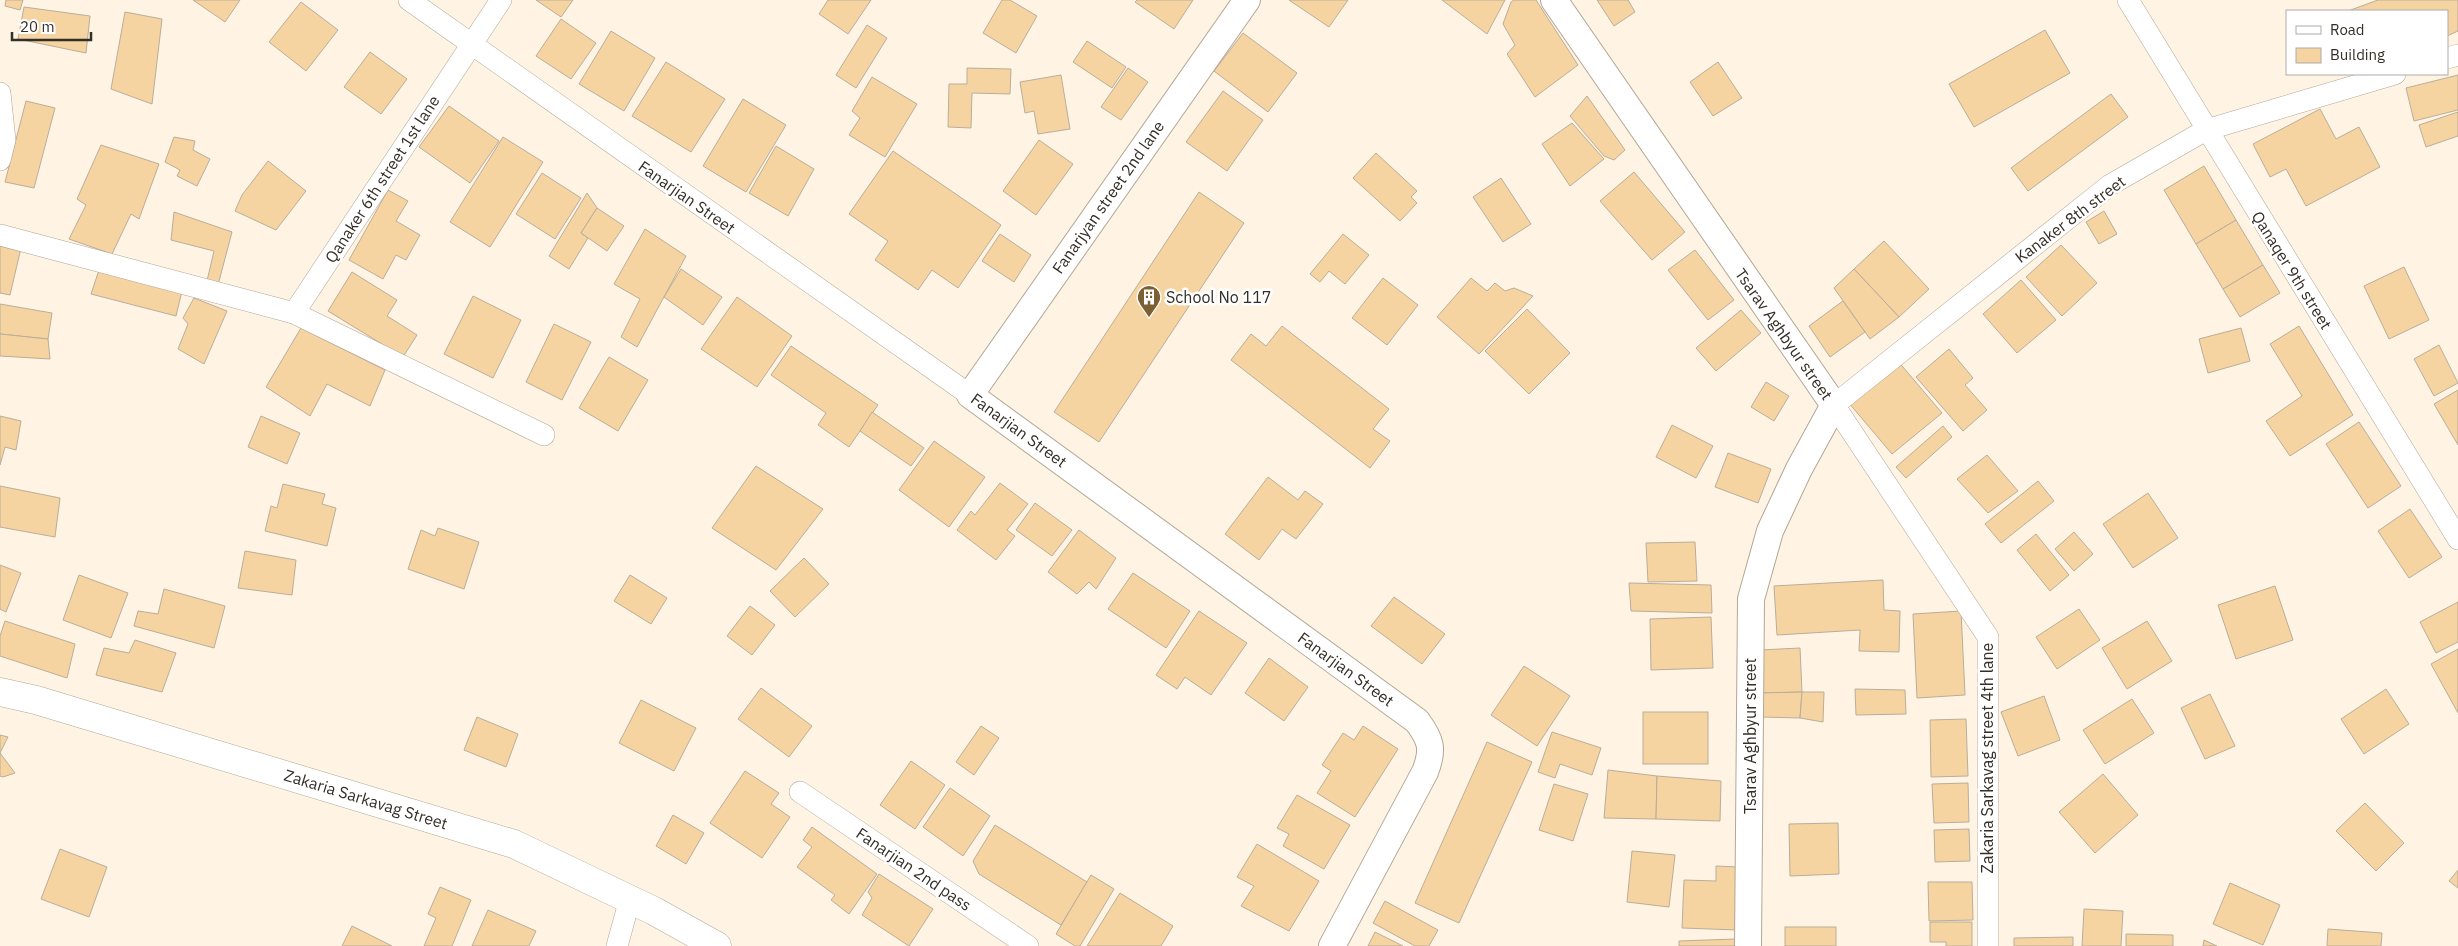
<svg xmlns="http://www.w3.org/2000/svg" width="2458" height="946" viewBox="0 0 2458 946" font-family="'IBM Plex Sans',sans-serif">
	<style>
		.building { fill: #f6d4a1; stroke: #baad9a }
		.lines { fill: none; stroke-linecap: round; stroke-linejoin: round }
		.minor-casing { stroke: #b3a694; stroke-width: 22 }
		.tertiary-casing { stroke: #b3a694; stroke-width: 28 }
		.secondary-casing { stroke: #b3a694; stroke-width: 29 }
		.minor { stroke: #fff; stroke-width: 21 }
		.tertiary { stroke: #fff; stroke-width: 26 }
		.secondary { stroke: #fff; stroke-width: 28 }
		.labels { text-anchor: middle; stroke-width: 5; stroke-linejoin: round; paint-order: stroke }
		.street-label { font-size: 16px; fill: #332e27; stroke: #fff }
		.poi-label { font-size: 16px; fill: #332e27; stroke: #fff; text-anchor: start }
	</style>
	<rect width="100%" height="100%" fill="#fff4e4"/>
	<g class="building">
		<path d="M6,0H23L20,10L5,6Z"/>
		<path d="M193,0H240L225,22Z"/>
		<path d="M536,0H573L561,17Z"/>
		<path d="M828,0H871L848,34L819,14Z"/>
		<path d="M1002,0H1010L1037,16L1016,53L983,33Z"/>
		<path d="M1137,0H1193L1174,29L1135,2Z"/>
		<path d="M1289,0H1348L1329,27Z"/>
		<path d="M1442,0H1505L1487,34Z"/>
		<path d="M1514,0H1536L1578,65L1535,97L1507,54L1515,45L1503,24L1511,2Z"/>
		<path d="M1597,0H1628L1635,12L1614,26Z"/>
		<path d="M2378,0H2458V31L2447,36V11H2348Z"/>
		<path d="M301,2L338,30L306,71L269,42Z"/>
		<path d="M24,7L90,16L86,53L18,39Z"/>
		<path d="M125,12L162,19L152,104L111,89Z"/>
		<path d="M561,19L596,43L571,79L536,56Z"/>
		<path d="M867,25L887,38L856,88L836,75Z"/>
		<path d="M2045,30L2070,73L1974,127L1949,84Z"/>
		<path d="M611,31L655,58L624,111L579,84Z"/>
		<path d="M1243,33L1297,73L1268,112L1214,71Z"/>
		<path d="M1087,41L1126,67L1112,88L1073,62Z"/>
		<path d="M370,52L407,79L381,114L344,87Z"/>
		<path d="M666,62L725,99L691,152L632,116Z"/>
		<path d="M1718,62L1742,98L1713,116L1690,82Z"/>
		<path d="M967,68L1011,69L1010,94L972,93L971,128L948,127L949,84H967Z"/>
		<path d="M1128,68L1148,82L1121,120L1101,107Z"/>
		<path d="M1061,75L1070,129L1038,134L1034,111L1025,113L1020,82Z"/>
		<path d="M2458,75V110L2414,121L2406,88Z"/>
		<path d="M872,77L917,104L885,157L849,135L860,118L852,111Z"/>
		<path d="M1223,91L1263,120L1227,171L1186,142Z"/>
		<path d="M2111,94L2128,117L2028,191L2011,168Z"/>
		<path d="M1587,96L1625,150L1614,160L1604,156L1570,116Z"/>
		<path d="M743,99L786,125L746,192L703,166Z"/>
		<path d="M26,101L55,108L34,188L5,182Z"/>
		<path d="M449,106L499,141L470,183L419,147Z"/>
		<path d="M2320,109L2336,139L2359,127L2380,167L2306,206L2286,169L2270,177L2253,144Z"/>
		<path d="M2458,112V136L2426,147L2419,125Z"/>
		<path d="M1572,123L1604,159L1570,186L1542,144Z"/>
		<path d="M174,137L195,141L193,150L210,159L197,186L177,176L180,170L165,162Z"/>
		<path d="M503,137L543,162L490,247L450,222Z"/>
		<path d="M1039,140L1073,164L1036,215L1003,191Z"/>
		<path d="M101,145L159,164L139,219L131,214L112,254L69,239L86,205L77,199Z"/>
		<path d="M776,146L814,169L788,216L749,193Z"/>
		<path d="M893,151L1001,225L958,288L932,270L918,290L875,260L888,241L849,214Z"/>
		<path d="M1376,153L1417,191L1411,197L1417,203L1400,221L1353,178Z"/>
		<path d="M268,161L306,191L276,230L235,211L242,195Z"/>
		<path d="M2204,166L2236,220L2196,244L2164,190Z"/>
		<path d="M1634,172L1685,232L1652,260L1600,201Z"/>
		<path d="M542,173L581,198L555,239L516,214Z"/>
		<path d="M1501,178L1531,224L1503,242L1473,197Z"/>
		<path d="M388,190L408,201L396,221L420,235L406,260L396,255L383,279L349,260Z"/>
		<path d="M1199,192L1244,223L1099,442L1054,412Z"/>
		<path d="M587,193L597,208L581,233L588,238L569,269L549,256Z"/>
		<path d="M597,208L624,226L607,251L581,233Z"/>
		<path d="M2104,211L2117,234L2099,244L2086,222Z"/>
		<path d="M174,212L232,232L218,285L207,281L214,251L171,240Z"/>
		<path d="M2236,220L2263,265L2223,289L2196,244Z"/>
		<path d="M645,229L686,256L637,347L621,337L640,299L614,284Z"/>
		<path d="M1000,234L1031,255L1014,282L982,261Z"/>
		<path d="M1343,234L1369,255L1345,284L1329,271L1320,282L1310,274Z"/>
		<path d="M1884,241L1929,289L1899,317L1854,269Z"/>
		<path d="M0,245L21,248L10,295L0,293Z"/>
		<path d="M2061,245L2097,283L2062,316L2026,277Z"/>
		<path d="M1695,250L1734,300L1708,320L1668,270Z"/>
		<path d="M2263,265L2280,293L2240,317L2223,289Z"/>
		<path d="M2404,267L2429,320L2389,339L2364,286Z"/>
		<path d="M681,269L722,297L703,325L664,297Z"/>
		<path d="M1854,269L1899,317L1870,339L1834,288Z"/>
		<path d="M99,270L182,291L176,316L91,294Z"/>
		<path d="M352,272L397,300L387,316L417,335L403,357L328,311Z"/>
		<path d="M1383,278L1418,305L1387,345L1352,318Z"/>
		<path d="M1471,278L1487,291L1495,283L1505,291L1514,288L1533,296L1479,354L1437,317Z"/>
		<path d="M2021,280L2056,320L2017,353L1983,314Z"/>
		<path d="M473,296L521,320L493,378L444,354Z"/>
		<path d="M737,297L792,336L757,387L701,349Z"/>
		<path d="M194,298L227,311L204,364L178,349L188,324L183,318Z"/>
		<path d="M1843,301L1865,332L1830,357L1809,326Z"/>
		<path d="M0,304L52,313L48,339L0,334Z"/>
		<path d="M1527,309L1570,353L1529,394L1485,351Z"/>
		<path d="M1741,310L1761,333L1716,371L1696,348Z"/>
		<path d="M554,324L591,342L562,400L526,382Z"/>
		<path d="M1282,326L1389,409L1373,429L1390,441L1370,468L1231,360L1251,334L1266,346Z"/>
		<path d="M2299,326L2353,415L2290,456L2266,421L2302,396L2270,344Z"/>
		<path d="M301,328L385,370L370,406L327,384L310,416L266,387Z"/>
		<path d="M2241,328L2250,361L2208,373L2199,339Z"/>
		<path d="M0,334L48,339L50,359L0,356Z"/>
		<path d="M2439,345L2458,383L2434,396L2414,359Z"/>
		<path d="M791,346L878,405L849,447L818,425L826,413L771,375Z"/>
		<path d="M1949,349L1973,378L1965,385L1987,410L1963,431L1916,377Z"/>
		<path d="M609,357L648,380L618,431L579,408Z"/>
		<path d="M1897,360L1942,413L1892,454L1848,402Z"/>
		<path d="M1766,382L1789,396L1774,421L1751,407Z"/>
		<path d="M2458,390V445L2434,404Z"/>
		<path d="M872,412L924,448L911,466L860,431Z"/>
		<path d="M0,416L21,421L16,450L5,447L0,465Z"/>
		<path d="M261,416L300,433L287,464L248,447Z"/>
		<path d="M2359,422L2401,486L2368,508L2326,444Z"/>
		<path d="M1672,425L1713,446L1696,478L1656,457Z"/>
		<path d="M1943,426L1952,437L1906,478L1896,467Z"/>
		<path d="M934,441L985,477L949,527L899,490Z"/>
		<path d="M1728,453L1771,469L1758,503L1715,487Z"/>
		<path d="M1987,455L2018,491L1988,513L1957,479Z"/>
		<path d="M756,466L823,509L776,570L712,528Z"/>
		<path d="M1268,477L1298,500L1305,491L1323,504L1296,539L1282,529L1259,560L1225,534Z"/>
		<path d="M2038,481L2054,501L2001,543L1985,524Z"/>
		<path d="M1000,483L1028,504L1007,530L1015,536L996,560L957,530L971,511L975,515Z"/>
		<path d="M283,484L325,494L322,504L336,508L327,546L265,531L271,506L277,508Z"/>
		<path d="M0,486L60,498L55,537L0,527Z"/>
		<path d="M2148,493L2178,538L2133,568L2103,524Z"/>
		<path d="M1035,503L1072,530L1052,556L1016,530Z"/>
		<path d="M2410,509L2442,557L2409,578L2378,531Z"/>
		<path d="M438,528L479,542L464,589L408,569L421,530L435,536Z"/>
		<path d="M1079,530L1116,558L1096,589L1089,582L1077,594L1048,572Z"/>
		<path d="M2074,532L2093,554L2074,571L2055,549Z"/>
		<path d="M2036,534L2069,575L2050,591L2017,550Z"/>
		<path d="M1695,542L1697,581L1648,582L1646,543Z"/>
		<path d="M245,551L296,560L292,595L238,588Z"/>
		<path d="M804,558L829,584L795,617L770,591Z"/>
		<path d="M0,565L21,573L6,612L0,609Z"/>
		<path d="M1133,573L1190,611L1166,648L1108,609Z"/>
		<path d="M79,575L128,593L111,638L63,620Z"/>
		<path d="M630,575L667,598L651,624L614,601Z"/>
		<path d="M1883,580L1884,610L1900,611L1899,652L1859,651L1860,630L1777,635L1774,586Z"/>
		<path d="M1629,583L1711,585L1712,613L1631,611Z"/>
		<path d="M2275,586L2293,640L2236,659L2218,605Z"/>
		<path d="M164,589L225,606L214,648L134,626L138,611L158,614Z"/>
		<path d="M1394,597L1445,634L1422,664L1371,626Z"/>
		<path d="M2458,602V642L2436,653L2420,622Z"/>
		<path d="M750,606L775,625L752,655L727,636Z"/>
		<path d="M2079,609L2100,640L2057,669L2036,637Z"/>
		<path d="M1199,611L1247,643L1211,695L1185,677L1177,689L1156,675Z"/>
		<path d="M1961,611L1965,695L1917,698L1913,614Z"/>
		<path d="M1711,617L1713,668L1651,670L1650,619Z"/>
		<path d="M5,621L75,644L67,678L0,656V636Z"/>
		<path d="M2147,621L2172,661L2127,689L2102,648Z"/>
		<path d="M135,640L176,653L162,692L96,675L104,648L129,653Z"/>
		<path d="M1800,648L1802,692L1761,693L1760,650Z"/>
		<path d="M2458,649V713L2431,664Z"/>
		<path d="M1269,658L1308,687L1284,721L1245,693Z"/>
		<path d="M1524,666L1570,696L1537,746L1491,715Z"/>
		<path d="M761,688L812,726L789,757L738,719Z"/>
		<path d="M1855,689L1905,690L1906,714L1856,715Z"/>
		<path d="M2386,689L2409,724L2364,754L2341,719Z"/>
		<path d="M1802,692L1800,718L1760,717L1761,693Z"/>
		<path d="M1802,692H1824L1823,722L1800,718Z"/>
		<path d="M2210,694L2235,746L2205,759L2181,708Z"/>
		<path d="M2044,696L2060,740L2018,756L2001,712Z"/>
		<path d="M2132,699L2154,733L2105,764L2083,730Z"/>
		<path d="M641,700L696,728L674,771L619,743Z"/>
		<rect x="1643" y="712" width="65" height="52"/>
		<path d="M477,717L518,734L506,767L464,750Z"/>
		<path d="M1966,719L1968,776L1931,777L1930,720Z"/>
		<path d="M981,726L999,738L974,775L956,762Z"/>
		<path d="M1363,726L1398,749L1355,817L1317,793L1331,771L1322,765L1343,733L1354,740Z"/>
		<path d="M1552,732L1601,748L1592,775L1560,764L1555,778L1538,772Z"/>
		<path d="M0,735L8,737L0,753L15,773L3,777L0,776Z"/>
		<path d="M1487,742L1532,762L1459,923L1415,903Z"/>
		<path d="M911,761L945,785L915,829L880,805Z"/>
		<path d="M1608,770L1657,776L1656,819L1604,818Z"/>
		<path d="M745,771L779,793L771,804L790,817L762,858L710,823Z"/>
		<path d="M2103,774L2138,815L2095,853L2059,812Z"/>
		<path d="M1657,776L1721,781L1720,821L1656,819Z"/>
		<path d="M1968,783L1969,822L1934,823L1932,784Z"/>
		<path d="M1554,784L1588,794L1573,841L1539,830Z"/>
		<path d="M950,788L990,816L963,856L923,827Z"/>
		<path d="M1297,795L1350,825L1324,869L1283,846L1289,834L1277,828Z"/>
		<path d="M2365,803L2404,843L2376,871L2336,831Z"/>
		<path d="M673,815L704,833L686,864L656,846Z"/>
		<path d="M1838,823L1839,874L1790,876L1789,824Z"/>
		<path d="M995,825L1087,882L1061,925L979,874L973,861Z"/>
		<path d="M812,827L877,874L849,914L831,900L835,895L797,867L812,847L803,840Z"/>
		<path d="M1969,829L1970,861L1935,862L1934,830Z"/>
		<path d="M1257,844L1319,881L1289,931L1241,906L1254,886L1237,877Z"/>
		<path d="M60,849L107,867L89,917L41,899Z"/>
		<path d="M1632,851L1675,855L1669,907L1627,902Z"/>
		<path d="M1716,866L1738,867V930L1682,928L1684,880L1716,881Z"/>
		<path d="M2458,870V888L2449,881Z"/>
		<path d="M879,874L933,909L909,946L862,915L872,898L868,892Z"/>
		<path d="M1091,875L1114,889L1080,946H1075L1056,934Z"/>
		<path d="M1928,882H1972L1973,920L1929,921Z"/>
		<path d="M2230,883L2280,905L2263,945L2213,924Z"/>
		<path d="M440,887L471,900L452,946H424L436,918L428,914Z"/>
		<path d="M1120,893L1173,926L1161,946H1087Z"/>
		<path d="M1385,901L1438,930L1429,946H1415L1373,923Z"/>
		<path d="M2084,909L2123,911L2121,946H2082Z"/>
		<path d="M488,910L536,931L529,946H472Z"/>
		<path d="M1930,922H1972V946H1946V942H1930Z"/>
		<path d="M352,926L392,946H342Z"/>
		<rect x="1785" y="927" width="51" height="19"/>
		<path d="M2328,929L2382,933L2381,946H2327Z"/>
		<path d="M1375,932L1403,946H1368Z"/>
		<path d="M2126,934L2173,935V946H2126Z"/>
		<path d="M2073,937V946H2014V938Z"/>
		<path d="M1735,939V946H1679V941Z"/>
		<path d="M2204,940L2217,946H2203Z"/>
	</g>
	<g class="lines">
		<g class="minor-casing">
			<g id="minor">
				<path d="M409,0L970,395"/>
				<path d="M2128,0L2458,539"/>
				<path d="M2447,58L2458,55"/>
				<path d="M0,93L5,140L0,160"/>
				<path d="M0,235L294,313L544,435"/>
				<path d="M294,313L501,0"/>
				<path d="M800,792L1028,946"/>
				<path d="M617,946L630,899"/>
				<path d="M1988,946V637L1834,405L2110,185L2206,130L2395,74"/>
			</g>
		</g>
		<g class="tertiary-casing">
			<g id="tertiary">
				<path d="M1247,0L970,395L1417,721C1431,740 1434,749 1425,772L1332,946"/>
				<path d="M1554,0L1834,405L1799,469L1770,531L1751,599L1748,946"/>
			</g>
		</g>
		<g class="secondary-casing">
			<path id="secondary" d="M0,692L36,700L514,844L654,911L717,946"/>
		</g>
		<use href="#minor" class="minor"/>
		<use href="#tertiary" class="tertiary"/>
		<use href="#secondary" class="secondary"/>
	</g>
	<defs>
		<g id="building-pin" transform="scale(1.25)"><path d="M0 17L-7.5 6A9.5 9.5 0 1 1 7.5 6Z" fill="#7c5f32" stroke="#fff"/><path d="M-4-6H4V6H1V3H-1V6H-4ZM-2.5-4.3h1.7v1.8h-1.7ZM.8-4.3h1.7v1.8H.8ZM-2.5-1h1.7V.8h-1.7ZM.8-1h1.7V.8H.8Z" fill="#fff"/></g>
	</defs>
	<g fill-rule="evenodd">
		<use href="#building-pin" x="1149" y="297"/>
	</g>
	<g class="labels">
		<g class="street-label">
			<text transform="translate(382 179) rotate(-57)" y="6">Qanaker 6th street 1st lane</text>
			<text transform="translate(687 197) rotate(35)" y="6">Fanarjian Street</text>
			<text transform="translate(1108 197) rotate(-55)" y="6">Fanarjyan street 2nd lane</text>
			<text transform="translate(2070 219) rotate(-37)" y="6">Kanaker 8th street</text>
			<text transform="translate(2292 270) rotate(58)" y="6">Qanaqer 9th street</text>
			<text transform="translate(1784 334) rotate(55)" y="6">Tsarav Aghbyur street</text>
			<text transform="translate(1019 430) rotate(36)" y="6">Fanarjian Street</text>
			<text transform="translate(1346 669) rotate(36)" y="6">Fanarjian Street</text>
			<text transform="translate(1750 736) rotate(-90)" y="6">Tsarav Aghbyur street</text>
			<text transform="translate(1987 758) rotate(-90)" y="6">Zakaria Sarkavag street 4th lane</text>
			<text transform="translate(366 799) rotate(17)" y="6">Zakaria Sarkavag Street</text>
			<text transform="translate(914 869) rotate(34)" y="6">Fanarjian 2nd pass</text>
		</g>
		<g class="poi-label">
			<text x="1166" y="303">School No 117</text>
		</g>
	</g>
	<rect x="2286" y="10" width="162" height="65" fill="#ffffff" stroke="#adaba9"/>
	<rect x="2296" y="26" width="25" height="8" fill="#ffffff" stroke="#adaba9"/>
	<text x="2330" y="35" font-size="15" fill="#332e27">Road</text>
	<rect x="2296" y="48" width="25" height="15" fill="#f6d4a1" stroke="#adaba9"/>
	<text x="2330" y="60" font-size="15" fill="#332e27">Building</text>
	<path d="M12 32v8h79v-8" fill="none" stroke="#332e27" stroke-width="2.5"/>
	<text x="20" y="32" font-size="15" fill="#332e27" stroke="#ffffff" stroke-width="4" paint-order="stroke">20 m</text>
</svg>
